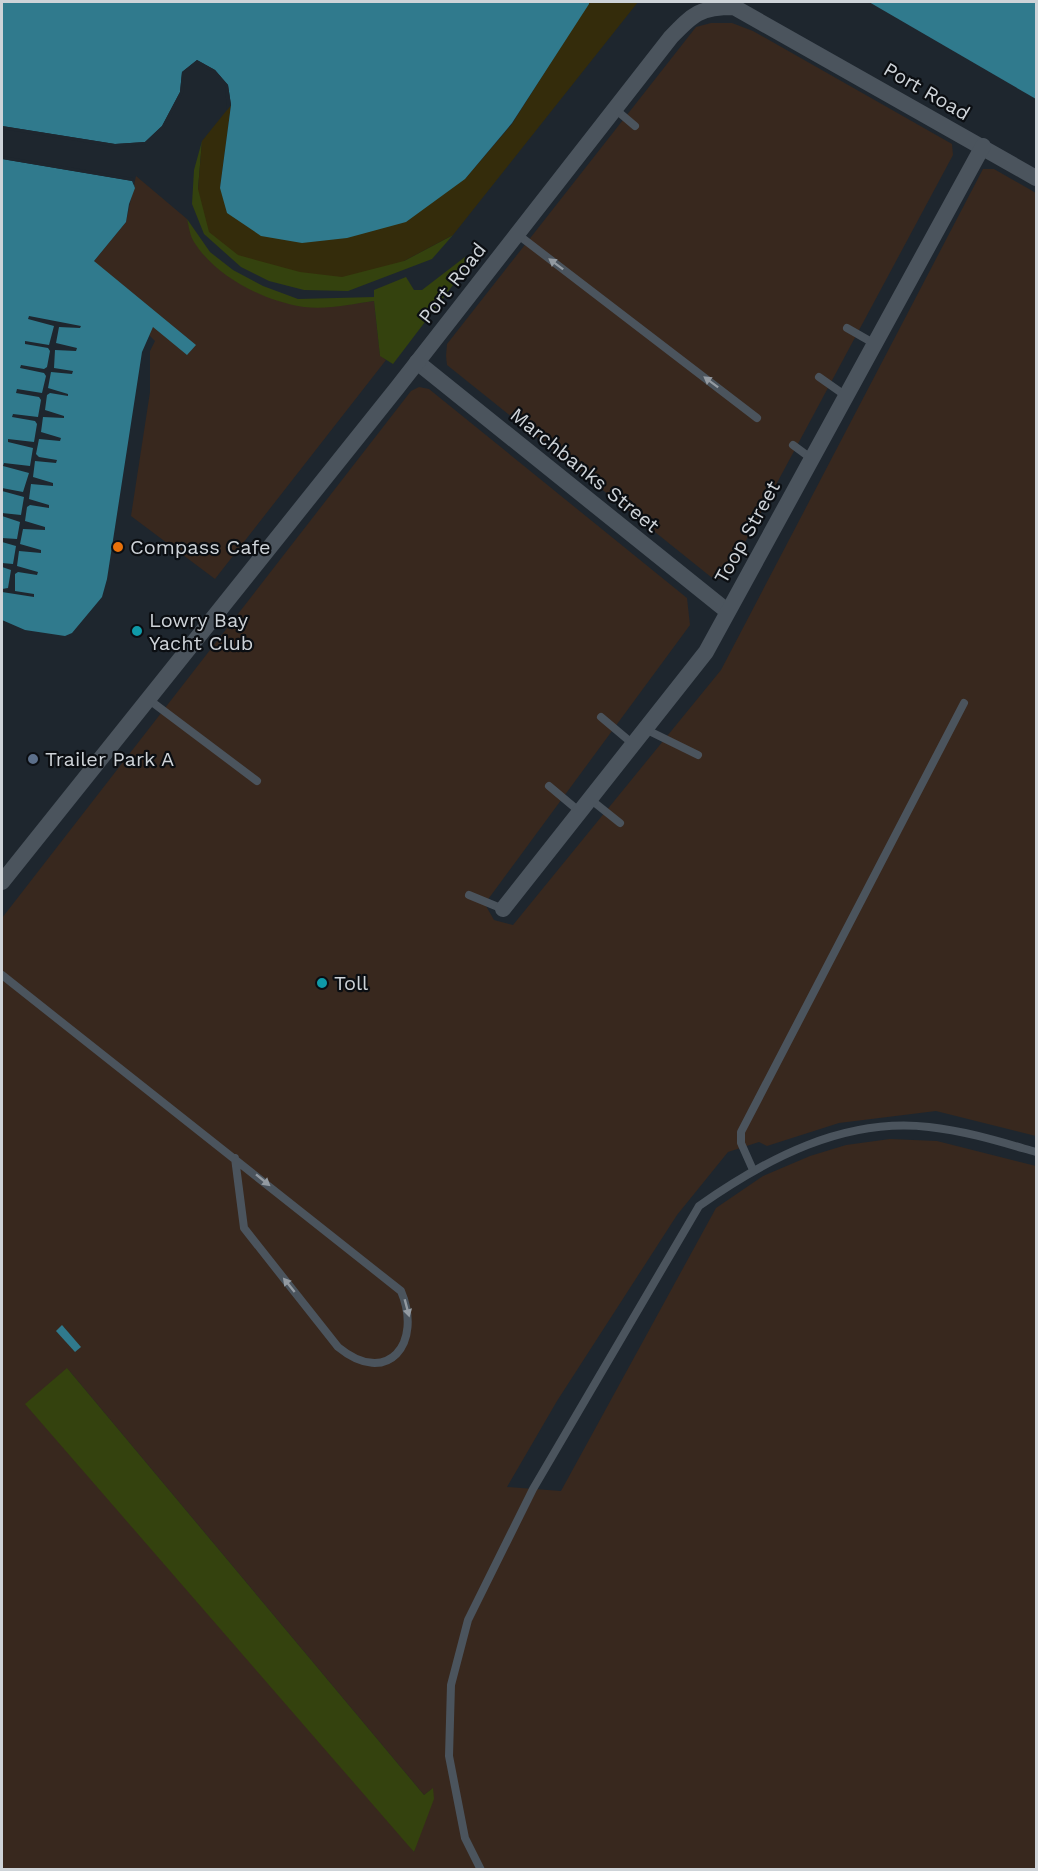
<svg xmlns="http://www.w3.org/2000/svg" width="1038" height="1871" viewBox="0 0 1038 1871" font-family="'Work Sans',sans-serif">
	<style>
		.industrial { fill: #38281e; fill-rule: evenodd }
		.green { fill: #34420e }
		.sand { fill: #342c0b }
		.water { fill: #307a8d }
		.pier { fill: #1e262e }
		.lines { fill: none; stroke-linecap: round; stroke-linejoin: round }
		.service { stroke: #4b545d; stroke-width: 8 }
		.minor { stroke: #4b545d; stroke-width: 16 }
		.oneway { fill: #939aa1 }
		.food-dot { fill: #e8710a; stroke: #0b0e12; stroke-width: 2 }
		.culture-dot { fill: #0f9aa8; stroke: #0b0e12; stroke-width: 2 }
		.service-dot { fill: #5c6f8a; stroke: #0b0e12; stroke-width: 2 }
		.labels { text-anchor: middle; stroke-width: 4.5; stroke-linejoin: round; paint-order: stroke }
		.street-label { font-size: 20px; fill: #ced3d8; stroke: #0b0e12 }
		.poi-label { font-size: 20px; fill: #ced3d8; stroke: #0b0e12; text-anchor: start }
	</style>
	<rect width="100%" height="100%" fill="#1e262e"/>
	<g class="industrial">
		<path d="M711,23H732L753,31L952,144L953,155L727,576L719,579L711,577L447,365L446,356L447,344L696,27Z"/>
		<path d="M983,169H994L1036,193V1136L936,1111L839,1123L767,1146L759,1142L728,1152L677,1215L557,1401L507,1487L561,1491L716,1208L763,1176L810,1156L846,1145L890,1139L937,1141L1036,1166V1869H2V918L411,391L419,387L429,389L687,598L690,625L489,898L486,906L494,920L513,925L721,670ZM67,1368L424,1795L432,1789L414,1852Z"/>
		<path d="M136,176L187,219L193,240L230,277L261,294L283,302L336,306L374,301L380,355L386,360L215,579L131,516L150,392V351L155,341L148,334L153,326L94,261L126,222Z"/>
	</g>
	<g class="green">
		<path d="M202,141L198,189L404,261L453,235L432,259L348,291L304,290L269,281L241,267L204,234L192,204L194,170Z"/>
		<path d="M187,219L210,252L233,270L263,286L298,299L374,297V290L406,277L414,290H422L465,257L469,264L393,364L380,356L374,301C352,304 327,310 304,307C264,301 216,277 194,242C190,236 189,227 187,219Z"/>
		<path d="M67,1368L424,1795L433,1788L434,1799L414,1852L25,1404Z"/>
	</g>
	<path class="sand" d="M589,2H638L453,235L404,261L342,277L300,272L238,255L209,232L198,189L202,141L231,105L220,188L465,179L512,124Z"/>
	<g class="water">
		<path d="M2,2H589V4L512,123L465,179L406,222L347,238L302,243L261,236L227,213L220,188L231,105L228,85L215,70L197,60L182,72L180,92L162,126L145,142L115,144L2,126Z"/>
		<path d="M869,2H1036V99Z"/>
		<path d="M2,159L133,181L135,188L129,204L126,222L94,261L196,345L187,355L153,327L142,352L107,579L102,597L72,633L65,636L25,630L2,620Z"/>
		<path d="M62,1325L81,1347L75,1352L56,1331Z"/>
	</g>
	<g class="pier">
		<path d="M197,60L215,70L228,85L231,105L227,110L225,86L213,72L197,63L184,74L183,93L164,128L146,144L115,147L2,129V126L115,144L145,142L162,126L180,92L182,72Z"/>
		<path d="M2,156L133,178L135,188L132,181L2,159Z"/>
		<path d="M29,316L81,326L80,328L59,327L56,343L77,348L76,351L55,350L54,368L73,371L72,374L51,372L48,388L68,394V396L50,393L47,395L45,410L64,416V418L43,417L41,432L61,438L60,441L39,439L36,454L39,457L57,460L56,463L35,461L33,477L53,483V486L31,484L29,499L49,505V508L30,505L27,507L25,521L45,527V530L23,529L20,544L41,550V553L19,551L17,566L38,572L37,575L18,572L15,574V591L34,594V597L2,592V589L8,588L11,570L2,567V563L13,564L16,546L2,542V538L17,539L20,522L2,516V513L21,515L24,497L2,491V488L23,492L29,473L3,466L4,463L30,466L33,448L8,442V439L34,442L37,424L35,421L12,417L13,414L38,417L41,400L39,397L16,393L17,389L42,393L46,376L44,373L20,368L21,365L44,369L47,367L50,351L48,348L25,344V341L49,345L54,326L28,319Z"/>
	</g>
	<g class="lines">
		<g class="service">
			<path d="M615,109L635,126"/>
			<path d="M517,234L757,418"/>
			<path d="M847,328L875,344"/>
			<path d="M819,377L846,396"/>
			<path d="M793,445L812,459"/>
			<path d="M148,699L257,781"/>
			<path d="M601,717L633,744"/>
			<path d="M645,729L698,755"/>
			<path d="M549,786L580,812"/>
			<path d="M590,799L620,823"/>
			<path d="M469,895L503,909"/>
			<path d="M2,975L401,1291C423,1343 388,1388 338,1347L244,1228L235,1158"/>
			<path d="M753,1170L741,1143V1132L964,703"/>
			<path d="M481,1870L465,1838L449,1756L451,1685L468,1620L533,1489L699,1206C766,1159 844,1117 929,1127C966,1131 1001,1142 1036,1152"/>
		</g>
		<g class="minor">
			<path d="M417,362L727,611"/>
			<path d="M2,882L397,388L671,37C693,14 700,7 734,7L1036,178"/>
			<path d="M503,909L706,652L983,146"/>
		</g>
	</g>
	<defs><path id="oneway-solid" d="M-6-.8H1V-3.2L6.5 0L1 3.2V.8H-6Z" transform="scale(1.5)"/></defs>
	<g class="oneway">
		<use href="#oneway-solid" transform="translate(556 264) rotate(-143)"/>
		<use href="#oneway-solid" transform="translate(711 382) rotate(-143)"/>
		<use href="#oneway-solid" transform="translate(263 1180) rotate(39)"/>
		<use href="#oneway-solid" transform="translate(289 1285) rotate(-129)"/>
		<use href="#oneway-solid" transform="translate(407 1308) rotate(75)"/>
	</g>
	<circle class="food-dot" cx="118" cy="547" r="6"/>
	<g class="culture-dot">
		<circle cx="137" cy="631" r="6"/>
		<circle cx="322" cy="983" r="6"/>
	</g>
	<circle class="service-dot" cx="33" cy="759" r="6"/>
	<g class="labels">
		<g class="street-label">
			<text transform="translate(927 91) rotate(30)" y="7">Port Road</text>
			<text transform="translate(452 283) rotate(-52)" y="7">Port Road</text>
			<text transform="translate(585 470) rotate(39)" y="7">Marchbanks Street</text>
			<text transform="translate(747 532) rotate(-61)" y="7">Toop Street</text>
		</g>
		<g class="poi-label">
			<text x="130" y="554">Compass Cafe</text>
			<text x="149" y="627">Lowry Bay<tspan x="149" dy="23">Yacht Club</tspan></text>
			<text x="45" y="766">Trailer Park A</text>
			<text x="334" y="990">Toll</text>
		</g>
	</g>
	<rect width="1038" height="1871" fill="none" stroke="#ced3d8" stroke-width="6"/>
</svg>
